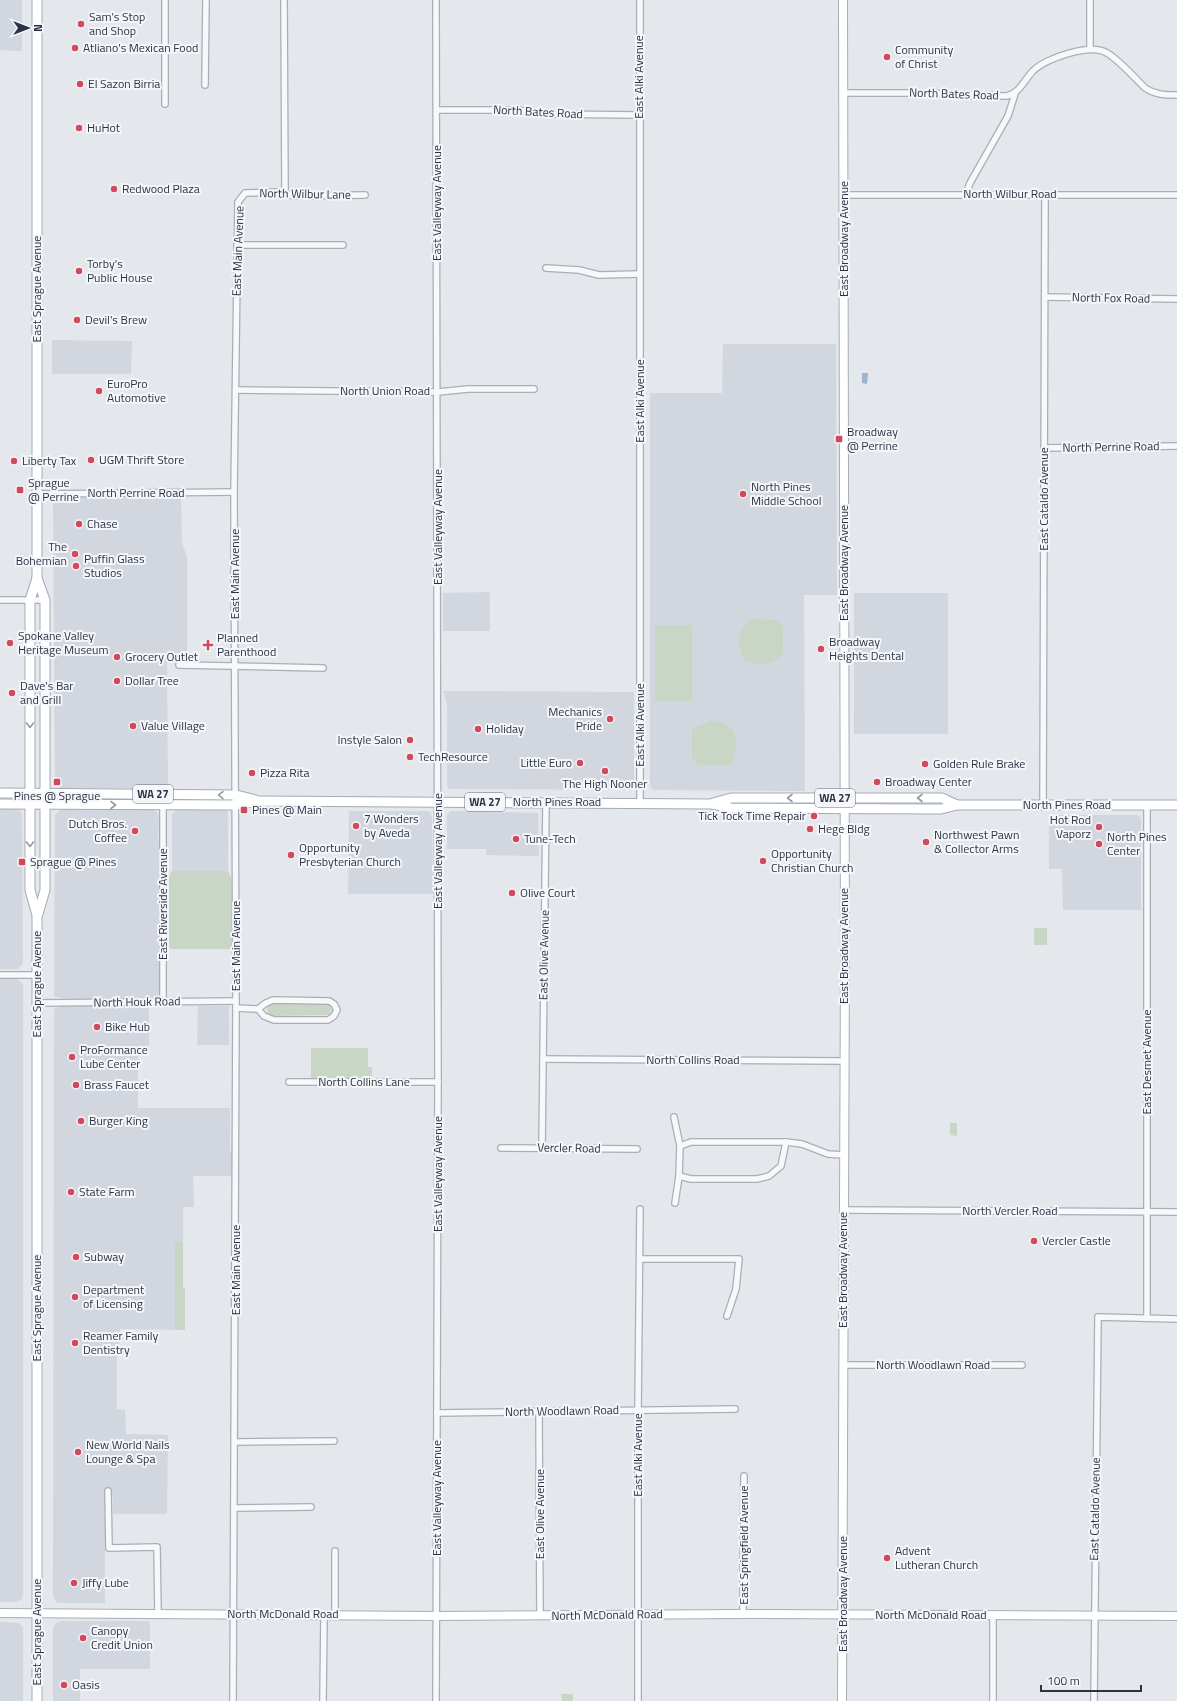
<svg xmlns="http://www.w3.org/2000/svg" width="1177" height="1701" viewBox="0 0 1177 1701" font-family="'Titillium Web',sans-serif">
	<style>
		.built { fill: #d2d6de }
		.green { fill: #c9d6c5 }
		.water { fill: #9fb4cc }
		.lines { fill: none; stroke-linecap: round; stroke-linejoin: round }
		.street-casing { stroke: #a9aeb7; stroke-width: 8 }
		.secondary-casing { stroke: #a9aeb7; stroke-width: 10 }
		.primary-casing { stroke: #a3abb8; stroke-width: 11 }
		.street { stroke: #f7f8fa; stroke-width: 5.5 }
		.secondary { stroke: #fff; stroke-width: 8 }
		.primary { stroke: #fff; stroke-width: 9 }
		.oneway { stroke: #959aa2 }
		.poi-dot { fill: #d1495b; stroke: #f4f6f9; stroke-width: 1.5 }
		.labels { text-anchor: middle; stroke-width: 4; stroke-linejoin: round; paint-order: stroke }
		.shield { fill: #f4f6f9; stroke: #676e7b; stroke-width: 1 }
		.shield-label { font-size: 11px; font-weight: bold; fill: #2b3445 }
		.poi-label { font-size: 12px; fill: #2b3445; stroke: #f4f6f9; text-anchor: start }
		.street-label { font-size: 12px; fill: #2b3445; stroke: #f4f6f9 }
	</style>
	<rect width="100%" height="100%" fill="#e4e7ec"/>
	<g class="built">
		<path d="M0,0H22V51L0,50Z"/>
		<path d="M52,340L132,341L131,374H52Z"/>
		<path d="M723,344H836L837,595H804L805,791L654,790L651,788L650,786V393H722Z"/>
		<path d="M58,496L181,499L182,543L187,557V657L167,658L168,788H59L55,781L53,500Z"/>
		<path d="M490,592V631H443V593Z"/>
		<rect x="854" y="593" width="94" height="141"/>
		<path d="M443,691L634,692V788L631,790L449,789L447,786V703Z"/>
		<path d="M0,809H17L20,810L22,814L23,964L18,969H0Z"/>
		<path d="M61,809L153,810L156,811L159,816L158,840L162,854L160,993L158,997L154,1000L60,998L54,996L55,815Z"/>
		<path d="M176,810H225L228,812V871H172V814Z"/>
		<path d="M349,811H427L430,812L432,816L433,892L435,894H348Z"/>
		<path d="M451,811L538,813L539,856L486,855V849H445L447,847V815Z"/>
		<path d="M1049,815H1138L1141,818V910H1063L1062,869H1049Z"/>
		<path d="M0,978H16L23,984V1595L22,1599L17,1602H0Z"/>
		<path d="M64,1005H149V1046H138V1108H230V1150L232,1154L233,1176H193L194,1207H183V1288H185V1330L120,1329L119,1356H117V1409L125,1410L126,1434L168,1435L167,1514H113V1495H105V1603H59L56,1602L53,1596L54,1009Z"/>
		<path d="M198,1006H229V1045H197Z"/>
		<path d="M61,1621H150V1669H80V1701H53V1628L56,1623Z"/>
		<path d="M0,1622L19,1623L23,1628V1701H0Z"/>
	</g>
	<g class="green">
		<path d="M749,619L777,620L783,626V654C768,666 763,667 745,661C735,641 737,637 749,619Z"/>
		<rect x="655" y="625" width="37" height="76"/>
		<path d="M712,720C741,726 738,740 732,765H699L692,759V729Z"/>
		<path d="M172,871H228C238,887 234,930 235,949H171L169,947V876Z"/>
		<rect x="1034" y="928" width="13" height="17"/>
		<path d="M274,1003L326,1004L330,1006L332,1010L330,1014L326,1015L272,1016L268,1013L267,1009L269,1005Z"/>
		<path d="M311,1048H368V1067H372V1078H311Z"/>
		<path d="M950,1123H957V1136L950,1135Z"/>
		<path d="M175,1242H183V1288H185V1330H175Z"/>
		<path d="M561,1694H573V1701H562Z"/>
	</g>
	<path class="water" d="M862,373H868L867,384L862,383Z"/>
	<g class="lines">
		<g class="street-casing">
			<g id="street">
				<path d="M284,0L285,193"/>
				<path d="M640,0V803"/>
				<path d="M1090,49V0"/>
				<path d="M205,85L206,0"/>
				<path d="M843,93H935L948,95L1007,96C1020,93 1024,80 1033,71C1045,58 1091,43 1107,53C1119,60 1135,78 1145,88C1156,95 1165,95 1177,95"/>
				<path d="M165,104V0"/>
				<path d="M437,110H517L544,114L639,115"/>
				<path d="M966,194L970,183L1008,116L1015,94"/>
				<path d="M844,195H1177"/>
				<path d="M237,245H343"/>
				<path d="M546,268L579,270L599,275L640,274"/>
				<path d="M1045,297L1177,299"/>
				<path d="M236,390L438,392L468,389H534"/>
				<path d="M1044,448L1177,446"/>
				<path d="M37,494L234,492"/>
				<path d="M0,600H45"/>
				<path d="M179,665L323,668"/>
				<path d="M163,805V1002"/>
				<path d="M1043,805L1045,194"/>
				<path d="M0,975H37"/>
				<path d="M37,1003L236,1001"/>
				<path d="M236,1008L258,1009L266,1003L273,1000L329,1001L334,1004L337,1010L334,1016L328,1020H274L264,1016L258,1009"/>
				<path d="M543,1059L844,1061"/>
				<path d="M289,1082H438"/>
				<path d="M674,1117L680,1146L679,1176L675,1203"/>
				<path d="M680,1146L691,1142H786L802,1144L828,1154L844,1155"/>
				<path d="M501,1148L637,1149"/>
				<path d="M542,1148L546,802"/>
				<path d="M679,1176L691,1179H757L769,1176L781,1166L786,1142"/>
				<path d="M844,1210L1177,1212"/>
				<path d="M640,1259H739L736,1289L727,1316"/>
				<path d="M1147,1318V805"/>
				<path d="M843,1365H1022"/>
				<path d="M539,1411L540,1616"/>
				<path d="M437,1413L735,1409"/>
				<path d="M235,1442L334,1441"/>
				<path d="M108,1491L109,1548L157,1547L158,1614"/>
				<path d="M235,1508L311,1507"/>
				<path d="M335,1551V1615"/>
				<path d="M743,1614L744,1476"/>
				<path d="M993,1615V1701"/>
				<path d="M233,1701L236,1008L234,492L238,202L245,193L279,192L293,196L365,195"/>
				<path d="M323,1701L324,1615"/>
				<path d="M436,1701L438,1082L436,0"/>
				<path d="M638,1701V1411L640,1209"/>
				<path d="M1094,1701L1098,1317L1177,1319"/>
			</g>
		</g>
		<g class="secondary-casing">
			<g id="secondary">
				<path d="M0,1613L436,1616L743,1614L1177,1616"/>
				<path d="M842,1701L845,962L843,0"/>
			</g>
		</g>
		<g class="primary-casing">
			<g id="primary">
				<path d="M37,0V578L30,600V890L37,915V1701"/>
				<path d="M37,578L45,600V890L38,914"/>
				<path d="M0,793L236,795L256,800"/>
				<path d="M713,803L731,798H942L957,805"/>
				<path d="M0,804L236,805L259,801L712,804L731,808L941,809L957,805H1177"/>
			</g>
		</g>
		<use href="#street" class="street"/>
		<use href="#secondary" class="secondary"/>
		<use href="#primary" class="primary"/>
	</g>
	<defs><path id="oneway-chevron" d="M-2-3.5L2.5 0L-2 3.5" fill="none" stroke-width="1.6" stroke-linecap="round" stroke-linejoin="round"/></defs>
	<g class="oneway">
		<use href="#oneway-chevron" transform="translate(30 725) rotate(90)"/>
		<use href="#oneway-chevron" transform="translate(221 795) rotate(-179)"/>
		<use href="#oneway-chevron" transform="translate(790 798) rotate(180)"/>
		<use href="#oneway-chevron" transform="translate(920 798) rotate(-180)"/>
		<use href="#oneway-chevron" transform="translate(113 805)"/>
		<use href="#oneway-chevron" transform="translate(30 844) rotate(90)"/>
	</g>
	<g class="poi-dot">
		<circle cx="81" cy="24" r="4"/>
		<circle cx="75" cy="48" r="4"/>
		<circle cx="887" cy="57" r="4"/>
		<circle cx="80" cy="84" r="4"/>
		<circle cx="79" cy="128" r="4"/>
		<circle cx="114" cy="189" r="4"/>
		<circle cx="79" cy="271" r="4"/>
		<circle cx="77" cy="320" r="4"/>
		<circle cx="99" cy="391" r="4"/>
		<rect x="835" y="435" width="8" height="8" rx="2"/>
		<circle cx="91" cy="460" r="4"/>
		<circle cx="14" cy="461" r="4"/>
		<rect x="16" y="486" width="8" height="8" rx="2"/>
		<circle cx="743" cy="494" r="4"/>
		<circle cx="79" cy="524" r="4"/>
		<circle cx="75" cy="554" r="4"/>
		<circle cx="76" cy="566" r="4"/>
		<circle cx="10" cy="643" r="4"/>
		<path d="M206 639h4v4h4v4h-4v4h-4v-4h-4v-4h4z"/>
		<circle cx="821" cy="649" r="4"/>
		<circle cx="117" cy="657" r="4"/>
		<circle cx="117" cy="681" r="4"/>
		<circle cx="12" cy="693" r="4"/>
		<circle cx="610" cy="719" r="4"/>
		<circle cx="133" cy="726" r="4"/>
		<circle cx="478" cy="729" r="4"/>
		<circle cx="410" cy="740" r="4"/>
		<circle cx="410" cy="757" r="4"/>
		<circle cx="580" cy="763" r="4"/>
		<circle cx="925" cy="764" r="4"/>
		<circle cx="605" cy="771" r="4"/>
		<circle cx="252" cy="773" r="4"/>
		<rect x="53" y="778" width="8" height="8" rx="2"/>
		<circle cx="877" cy="782" r="4"/>
		<rect x="240" y="806" width="8" height="8" rx="2"/>
		<circle cx="814" cy="816" r="4"/>
		<circle cx="356" cy="826" r="4"/>
		<circle cx="1099" cy="827" r="4"/>
		<circle cx="810" cy="829" r="4"/>
		<circle cx="135" cy="831" r="4"/>
		<circle cx="516" cy="839" r="4"/>
		<circle cx="926" cy="842" r="4"/>
		<circle cx="1099" cy="844" r="4"/>
		<circle cx="291" cy="855" r="4"/>
		<circle cx="763" cy="861" r="4"/>
		<rect x="18" y="858" width="8" height="8" rx="2"/>
		<circle cx="512" cy="893" r="4"/>
		<circle cx="97" cy="1027" r="4"/>
		<circle cx="72" cy="1057" r="4"/>
		<circle cx="76" cy="1085" r="4"/>
		<circle cx="81" cy="1121" r="4"/>
		<circle cx="71" cy="1192" r="4"/>
		<circle cx="1034" cy="1241" r="4"/>
		<circle cx="76" cy="1257" r="4"/>
		<circle cx="75" cy="1297" r="4"/>
		<circle cx="75" cy="1343" r="4"/>
		<circle cx="78" cy="1452" r="4"/>
		<circle cx="887" cy="1558" r="4"/>
		<circle cx="74" cy="1583" r="4"/>
		<circle cx="83" cy="1638" r="4"/>
		<circle cx="64" cy="1685" r="4"/>
	</g>
	<g class="labels">
		<g class="shield">
			<rect x="133" y="785" width="40" height="18" rx="3"/>
			<rect x="815" y="789" width="40" height="18" rx="3"/>
			<rect x="465" y="793" width="40" height="18" rx="3"/>
		</g>
		<g class="shield-label">
			<text x="153" y="798">WA 27</text>
			<text x="835" y="802">WA 27</text>
			<text x="485" y="806">WA 27</text>
		</g>
		<g class="poi-label">
			<text x="89" y="21">Sam's Stop<tspan x="89" dy="14">and Shop</tspan></text>
			<text x="83" y="52">Atliano's Mexican Food</text>
			<text x="895" y="54">Community<tspan x="895" dy="14">of Christ</tspan></text>
			<text x="88" y="88">El Sazon Birria</text>
			<text x="87" y="132">HuHot</text>
			<text x="122" y="193">Redwood Plaza</text>
			<text x="87" y="268">Torby's<tspan x="87" dy="14">Public House</tspan></text>
			<text x="85" y="324">Devil's Brew</text>
			<text x="107" y="388">EuroPro<tspan x="107" dy="14">Automotive</tspan></text>
			<text x="847" y="436">Broadway<tspan x="847" dy="14">@ Perrine</tspan></text>
			<text x="99" y="464">UGM Thrift Store</text>
			<text x="22" y="465">Liberty Tax</text>
			<text x="28" y="487">Sprague<tspan x="28" dy="14">@ Perrine</tspan></text>
			<text x="751" y="491">North Pines<tspan x="751" dy="14">Middle School</tspan></text>
			<text x="87" y="528">Chase</text>
			<text x="67" y="551" text-anchor="end">The<tspan x="67" dy="14">Bohemian</tspan></text>
			<text x="84" y="563">Puffin Glass<tspan x="84" dy="14">Studios</tspan></text>
			<text x="18" y="640">Spokane Valley<tspan x="18" dy="14">Heritage Museum</tspan></text>
			<text x="217" y="642">Planned<tspan x="217" dy="14">Parenthood</tspan></text>
			<text x="829" y="646">Broadway<tspan x="829" dy="14">Heights Dental</tspan></text>
			<text x="125" y="661">Grocery Outlet</text>
			<text x="125" y="685">Dollar Tree</text>
			<text x="20" y="690">Dave's Bar<tspan x="20" dy="14">and Grill</tspan></text>
			<text x="602" y="716" text-anchor="end">Mechanics<tspan x="602" dy="14">Pride</tspan></text>
			<text x="141" y="730">Value Village</text>
			<text x="486" y="733">Holiday</text>
			<text x="402" y="744" text-anchor="end">Instyle Salon</text>
			<text x="418" y="761">TechResource</text>
			<text x="572" y="767" text-anchor="end">Little Euro</text>
			<text x="933" y="768">Golden Rule Brake</text>
			<text x="260" y="777">Pizza Rita</text>
			<text x="885" y="786">Broadway Center</text>
			<text x="605" y="788" text-anchor="middle">The High Nooner</text>
			<text x="57" y="800" text-anchor="middle">Pines @ Sprague</text>
			<text x="252" y="814">Pines @ Main</text>
			<text x="806" y="820" text-anchor="end">Tick Tock Time Repair</text>
			<text x="364" y="823">7 Wonders<tspan x="364" dy="14">by Aveda</tspan></text>
			<text x="1091" y="824" text-anchor="end">Hot Rod<tspan x="1091" dy="14">Vaporz</tspan></text>
			<text x="127" y="828" text-anchor="end">Dutch Bros.<tspan x="127" dy="14">Coffee</tspan></text>
			<text x="818" y="833">Hege Bldg</text>
			<text x="934" y="839">Northwest Pawn<tspan x="934" dy="14">&amp; Collector Arms</tspan></text>
			<text x="1107" y="841">North Pines<tspan x="1107" dy="14">Center</tspan></text>
			<text x="524" y="843">Tune-Tech</text>
			<text x="299" y="852">Opportunity<tspan x="299" dy="14">Presbyterian Church</tspan></text>
			<text x="771" y="858">Opportunity<tspan x="771" dy="14">Christian Church</tspan></text>
			<text x="30" y="866">Sprague @ Pines</text>
			<text x="520" y="897">Olive Court</text>
			<text x="105" y="1031">Bike Hub</text>
			<text x="80" y="1054">ProFormance<tspan x="80" dy="14">Lube Center</tspan></text>
			<text x="84" y="1089">Brass Faucet</text>
			<text x="89" y="1125">Burger King</text>
			<text x="79" y="1196">State Farm</text>
			<text x="1042" y="1245">Vercler Castle</text>
			<text x="84" y="1261">Subway</text>
			<text x="83" y="1294">Department<tspan x="83" dy="14">of Licensing</tspan></text>
			<text x="83" y="1340">Reamer Family<tspan x="83" dy="14">Dentistry</tspan></text>
			<text x="86" y="1449">New World Nails<tspan x="86" dy="14">Lounge &amp; Spa</tspan></text>
			<text x="895" y="1555">Advent<tspan x="895" dy="14">Lutheran Church</tspan></text>
			<text x="82" y="1587">Jiffy Lube</text>
			<text x="91" y="1635">Canopy<tspan x="91" dy="14">Credit Union</tspan></text>
			<text x="72" y="1689">Oasis</text>
		</g>
		<g class="street-label">
			<text transform="translate(639 77) rotate(-90)" y="4">East Alki Avenue</text>
			<text transform="translate(954 94) rotate(2)" y="4">North Bates Road</text>
			<text transform="translate(538 112) rotate(3)" y="4">North Bates Road</text>
			<text transform="translate(305 194) rotate(1)" y="4">North Wilbur Lane</text>
			<text x="1010" y="198">North Wilbur Road</text>
			<text transform="translate(437 203) rotate(-90)" y="4">East Valleyway Avenue</text>
			<text transform="translate(844 239) rotate(-90)" y="4">East Broadway Avenue</text>
			<text transform="translate(238 251) rotate(-88)" y="4">East Main Avenue</text>
			<text transform="translate(37 289) rotate(-90)" y="4">East Sprague Avenue</text>
			<text transform="translate(1111 298) rotate(1)" y="4">North Fox Road</text>
			<text x="385" y="395">North Union Road</text>
			<text transform="translate(640 401) rotate(-90)" y="4">East Alki Avenue</text>
			<text transform="translate(1111 447) rotate(-1)" y="4">North Perrine Road</text>
			<text x="136" y="497">North Perrine Road</text>
			<text transform="translate(1044 499) rotate(-90)" y="4">East Cataldo Avenue</text>
			<text transform="translate(438 527) rotate(-90)" y="4">East Valleyway Avenue</text>
			<text transform="translate(844 563) rotate(-90)" y="4">East Broadway Avenue</text>
			<text transform="translate(235 574) rotate(-90)" y="4">East Main Avenue</text>
			<text transform="translate(640 725) rotate(-90)" y="4">East Alki Avenue</text>
			<text x="557" y="806">North Pines Road</text>
			<text x="1067" y="809">North Pines Road</text>
			<text transform="translate(438 851) rotate(-90)" y="4">East Valleyway Avenue</text>
			<text transform="translate(163 904) rotate(-90)" y="4">East Riverside Avenue</text>
			<text transform="translate(236 946) rotate(-90)" y="4">East Main Avenue</text>
			<text transform="translate(844 946) rotate(-90)" y="4">East Broadway Avenue</text>
			<text transform="translate(544 955) rotate(-89)" y="4">East Olive Avenue</text>
			<text transform="translate(37 984) rotate(-90)" y="4">East Sprague Avenue</text>
			<text transform="translate(137 1002) rotate(-1)" y="4">North Houk Road</text>
			<text x="693" y="1064">North Collins Road</text>
			<text transform="translate(1147 1062) rotate(-90)" y="4">East Desmet Avenue</text>
			<text x="364" y="1086">North Collins Lane</text>
			<text transform="translate(569 1148) rotate(1)" y="4">Vercler Road</text>
			<text transform="translate(438 1174) rotate(-90)" y="4">East Valleyway Avenue</text>
			<text x="1010" y="1215">North Vercler Road</text>
			<text transform="translate(236 1270) rotate(-90)" y="4">East Main Avenue</text>
			<text transform="translate(843 1270) rotate(-90)" y="4">East Broadway Avenue</text>
			<text transform="translate(37 1308) rotate(-90)" y="4">East Sprague Avenue</text>
			<text x="933" y="1369">North Woodlawn Road</text>
			<text transform="translate(562 1411) rotate(-1)" y="4">North Woodlawn Road</text>
			<text transform="translate(638 1455) rotate(-90)" y="4">East Alki Avenue</text>
			<text transform="translate(437 1498) rotate(-90)" y="4">East Valleyway Avenue</text>
			<text transform="translate(1095 1509) rotate(-89)" y="4">East Cataldo Avenue</text>
			<text transform="translate(540 1514) rotate(-90)" y="4">East Olive Avenue</text>
			<text transform="translate(744 1545) rotate(-90)" y="4">East Springfield Avenue</text>
			<text transform="translate(843 1594) rotate(-90)" y="4">East Broadway Avenue</text>
			<text x="283" y="1618">North McDonald Road</text>
			<text transform="translate(607 1615) rotate(-1)" y="4">North McDonald Road</text>
			<text x="931" y="1619">North McDonald Road</text>
			<text transform="translate(37 1632) rotate(-90)" y="4">East Sprague Avenue</text>
		</g>
	</g>
	<g transform="translate(28 28) rotate(90)" stroke="#f4f6f9" stroke-width="3" paint-order="stroke">
	<path d="M0-3L7 15L0 10L-7 15Z" fill="#2b3445"/>
	<text y="-6" font-size="11" font-weight="bold" text-anchor="middle" fill="#2b3445">N</text>
	</g>
	<path d="M1041 1685v6h100v-6" fill="none" stroke="#2b3445" stroke-width="2"/>
	<text x="1047" y="1685" font-size="12" fill="#2b3445" stroke="#f4f6f9" stroke-width="3" paint-order="stroke">100 m</text>
</svg>
